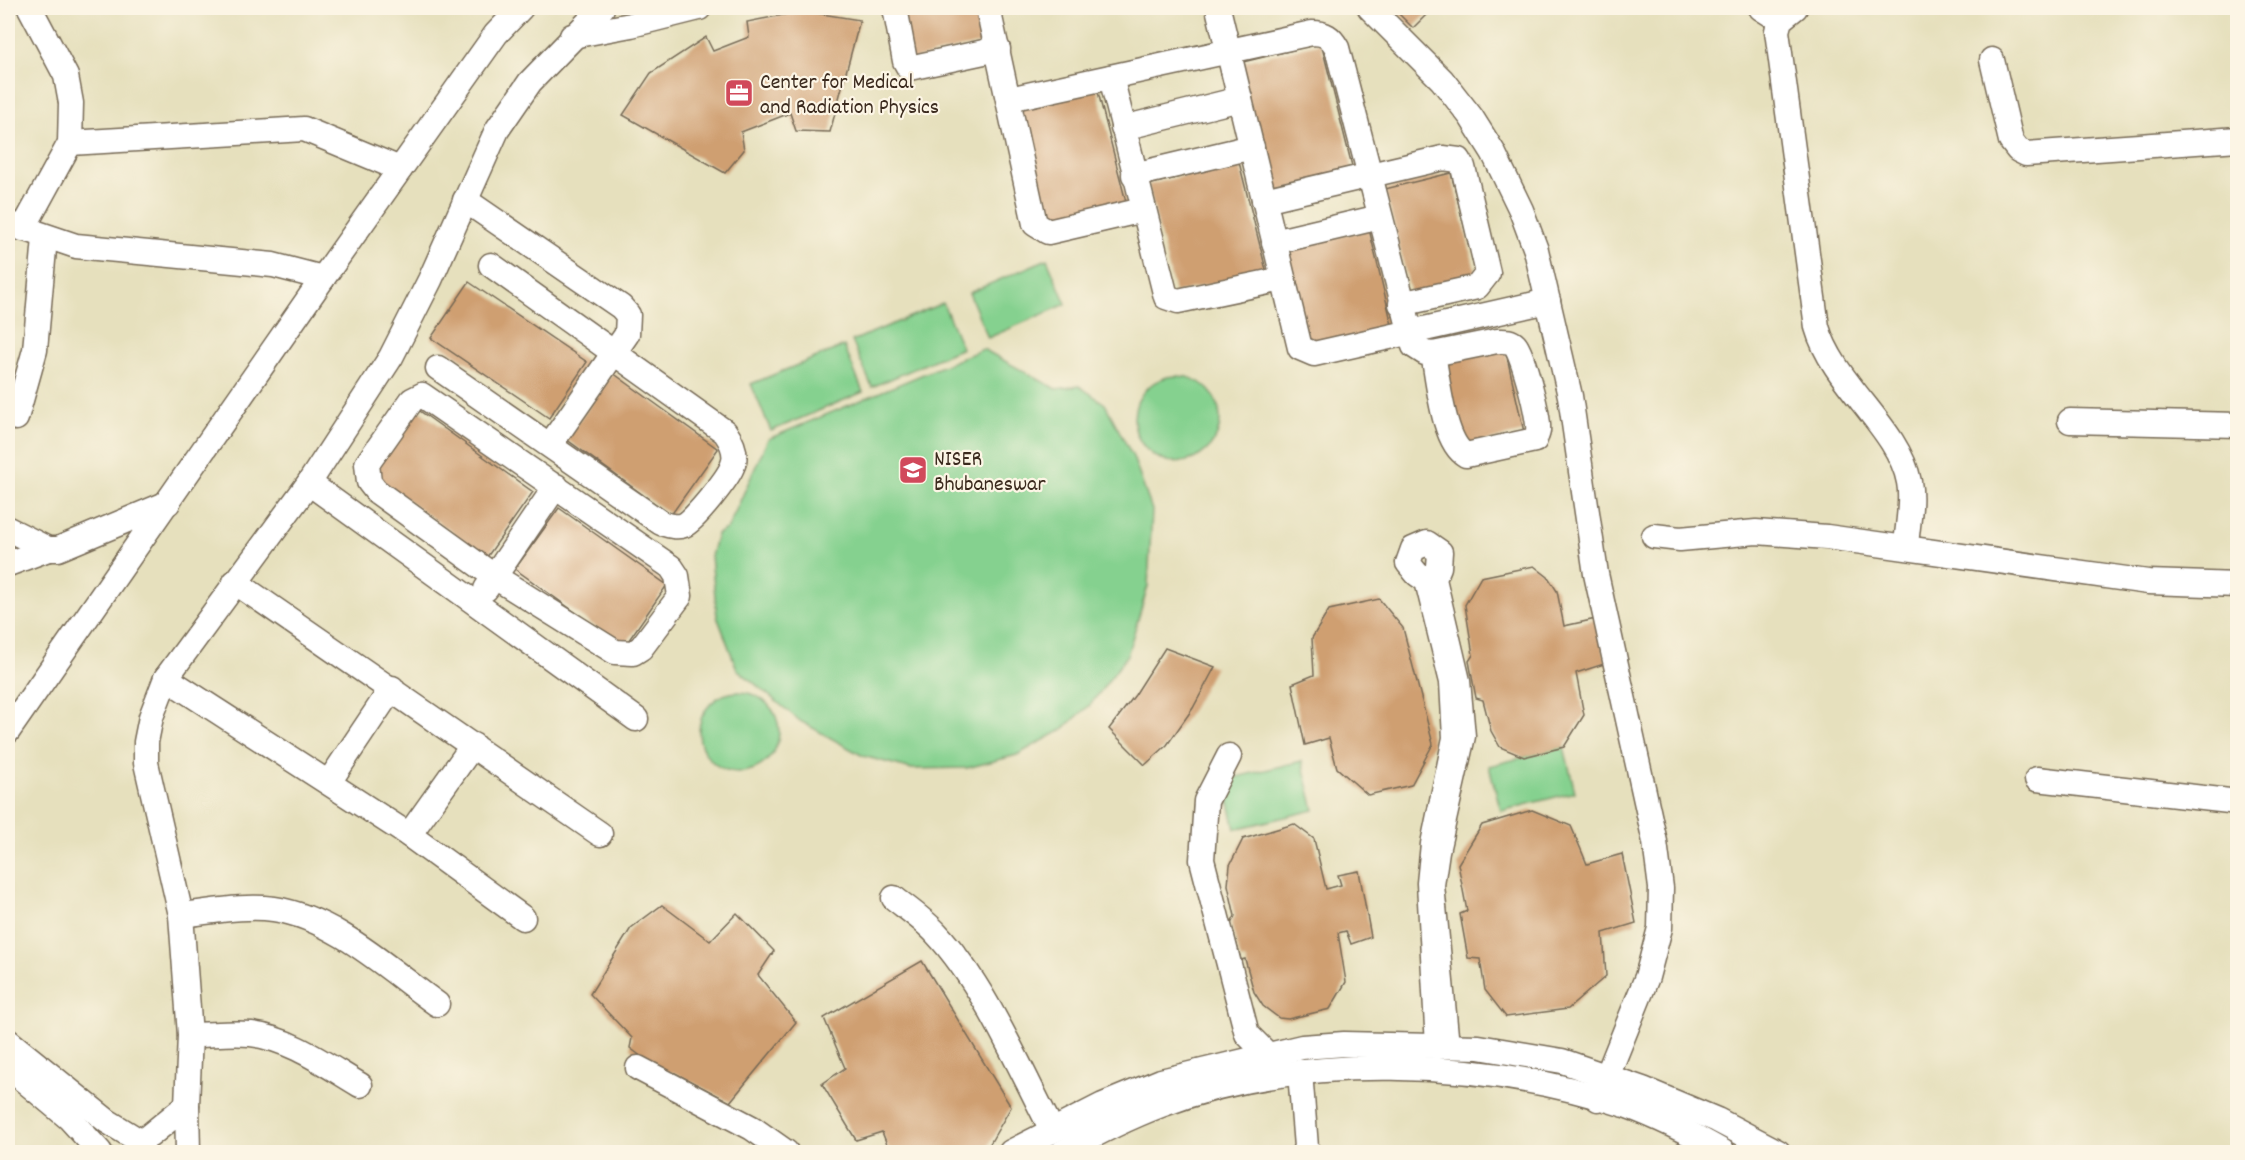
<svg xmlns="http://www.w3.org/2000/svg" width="2245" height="1160" viewBox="0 0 2245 1160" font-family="Dekko,sans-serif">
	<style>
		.green { fill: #85d18f; stroke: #607e56; stroke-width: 1.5 }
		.building { fill: #cf9f71 }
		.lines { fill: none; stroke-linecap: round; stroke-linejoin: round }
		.minor-casing { stroke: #776a56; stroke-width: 27 }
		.minor { stroke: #fff; stroke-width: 24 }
		.labels { text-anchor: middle; stroke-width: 4.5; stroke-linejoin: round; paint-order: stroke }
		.poi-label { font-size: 22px; fill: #3b2a1e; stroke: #fcf5e5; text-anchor: start }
	</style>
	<rect width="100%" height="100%" fill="#fcf5e5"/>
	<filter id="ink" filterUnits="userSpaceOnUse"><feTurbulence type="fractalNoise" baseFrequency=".0167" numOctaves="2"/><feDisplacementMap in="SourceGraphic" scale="12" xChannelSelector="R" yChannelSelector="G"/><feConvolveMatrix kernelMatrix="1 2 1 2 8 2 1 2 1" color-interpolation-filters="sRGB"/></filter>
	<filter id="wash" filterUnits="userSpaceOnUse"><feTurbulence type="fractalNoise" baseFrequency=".008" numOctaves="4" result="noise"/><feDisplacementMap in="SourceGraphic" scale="24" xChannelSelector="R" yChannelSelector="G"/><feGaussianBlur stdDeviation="1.35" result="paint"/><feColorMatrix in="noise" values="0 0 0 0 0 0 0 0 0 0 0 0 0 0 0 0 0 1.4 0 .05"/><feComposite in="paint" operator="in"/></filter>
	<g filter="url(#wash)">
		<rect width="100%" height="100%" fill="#e6e0bd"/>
		<g class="green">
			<path d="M1047,259L1066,304L988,338L969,293Z"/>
			<path d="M943,303L962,348L872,387L852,341Z"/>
			<path d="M844,346L863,392L771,431L751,384Z"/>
			<path d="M983,349L1056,389L1079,386L1105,404L1133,457L1152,510L1148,586L1127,656L1091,704L1062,730L1017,755L967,768L912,769L863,756L800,721L737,669L717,616L711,556L717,534L728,528L768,439Z"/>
			<circle cx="1177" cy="419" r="43"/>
			<circle cx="739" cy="732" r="40"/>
			<path d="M1564,747L1575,792L1501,811L1489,766Z"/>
			<path d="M1302,761L1314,810L1235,829L1224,780Z"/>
		</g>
		<g id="blocks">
			<g class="building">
				<path d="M897,8H977L985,42L909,60Z"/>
				<path d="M1393,8H1433L1413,28Z"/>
				<path d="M803,11L860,20L830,132L796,131L790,113L741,132L744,150L725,173L623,115L651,73L706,37L713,51L749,37L747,22Z"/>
				<path d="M1321,43L1354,174L1271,194L1239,63Z"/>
				<path d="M1097,88L1127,206L1048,226L1017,108Z"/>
				<path d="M1239,162L1266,270L1175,293L1148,185Z"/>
				<path d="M1451,173L1477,278L1411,294L1385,189Z"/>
				<path d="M1369,229L1393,329L1308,349L1284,249Z"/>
				<path d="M469,282L587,362L549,418L431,338Z"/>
				<path d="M1504,344L1524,432L1461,447L1441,359Z"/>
				<path d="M613,373L718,449L671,515L566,439Z"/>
				<path d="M417,409L533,492L487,557L371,474Z"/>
				<path d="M559,508L667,585L624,647L515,569Z"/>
				<path d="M1534,566L1548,577L1557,591L1564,626L1596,619L1607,663L1576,673L1584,715L1564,747L1524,757L1500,747L1491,731L1483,700L1476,698L1469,661L1473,655L1465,605L1481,577Z"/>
				<path d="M1379,599L1403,628L1433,744L1411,785L1368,795L1337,768L1329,738L1305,745L1292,684L1314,675L1312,638L1329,610Z"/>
				<path d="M1165,648L1215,667L1193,708L1167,745L1145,765L1109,729L1135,695Z"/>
				<path d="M1532,810L1571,826L1587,864L1622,854L1636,923L1603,933L1606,976L1568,1009L1506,1017L1485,990L1480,959L1468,958L1460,914L1467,911L1458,864L1482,825Z"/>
				<path d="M1294,824L1314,839L1326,889L1341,885L1338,875L1359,871L1371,937L1351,944L1346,931L1338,933L1346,982L1330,1009L1288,1019L1279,1018L1263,1006L1254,992L1245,959L1241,960L1231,924L1235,916L1228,885L1230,865L1243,839Z"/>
				<path d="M662,905L710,941L737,913L774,951L758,975L796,1022L730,1102L675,1073L661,1071L630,1048L632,1038L590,994L631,928Z"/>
				<path d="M922,961L1011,1107L988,1147L976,1152H890L882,1132L856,1140L822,1084L845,1068L824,1018Z"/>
			</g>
		</g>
	</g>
	<g filter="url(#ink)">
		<use href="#blocks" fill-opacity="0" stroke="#776a56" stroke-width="1.5"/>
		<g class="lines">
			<g class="minor-casing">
				<g id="minor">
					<path d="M895,8L905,61L909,68L998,49"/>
					<path d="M988,8L1035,224L1048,232L1143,210"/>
					<path d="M1218,8L1300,348L1314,354L1548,301"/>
					<path d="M1370,8L1442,80L1471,117L1493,152L1521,210L1536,250L1570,396L1596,574L1655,842L1661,888L1660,928L1647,977L1598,1099"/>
					<path d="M1761,8L1780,20"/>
					<path d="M1795,8L1780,20L1777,31L1817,327C1833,384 1899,428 1909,482C1913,502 1907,527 1906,547"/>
					<path d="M572,36L631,25L699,8"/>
					<path d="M1992,60L2011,141L2018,150L2026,154L2238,139"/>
					<path d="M1111,77L1166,297L1178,301L1283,279"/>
					<path d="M1009,99L1312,33C1325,33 1331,37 1337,48L1414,346L1425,353L1433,354L1497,341C1504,341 1510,340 1515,345C1523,354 1540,419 1538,431C1538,433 1535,439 1535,440L1466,455C1443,443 1438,379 1433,354"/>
					<path d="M1123,128L1240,99"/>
					<path d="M70,143L304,129L400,169"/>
					<path d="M1134,175L1252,147"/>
					<path d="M465,200L621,307L628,315L627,334L550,445"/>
					<path d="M1264,200L1443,158L1459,160L1463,167L1488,273L1477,287L1401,304"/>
					<path d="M8,223L76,246L273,265L323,278"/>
					<path d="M23,229L70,143L71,103L66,76L30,8"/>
					<path d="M1274,242L1380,217"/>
					<path d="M438,368L661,523C668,525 677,528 684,525C694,521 728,478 732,467C738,455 732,442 725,432L491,265"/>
					<path d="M422,395L671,567L677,576L680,596L641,648L633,653L615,652L495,577L376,491L369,482L367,464L412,400Z"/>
					<path d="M16,418L35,350L45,238"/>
					<path d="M2070,421L2238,425"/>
					<path d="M309,483L636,719"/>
					<path d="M8,529L48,549H58L168,503"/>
					<path d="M1654,536L1680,539L1756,532L1827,537L2148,582L2238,585"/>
					<path d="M8,564L48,549"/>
					<path d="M235,582L600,834"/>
					<path d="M486,589L556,486"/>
					<path d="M166,678L409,835L523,918"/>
					<path d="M8,731L323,278L496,34L521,8"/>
					<path d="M1229,756L1206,801L1202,860L1247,1034L1269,1056"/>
					<path d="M2037,779L2238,802"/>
					<path d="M329,782L392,688"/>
					<path d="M409,835L473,745"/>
					<path d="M894,898C908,909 924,920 936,933C984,984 1019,1067 1052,1130"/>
					<path d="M181,915C211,912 244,905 274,909C335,918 388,969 437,1004"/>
					<path d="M190,1035C210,1035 231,1032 251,1034C291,1039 326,1065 360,1085"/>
					<path d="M8,1041L107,1121L138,1140"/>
					<path d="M1438,1046L1429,883L1433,844L1455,738L1452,682L1427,581L1417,574L1408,563L1413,549L1427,543L1440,552L1439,567L1434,579L1458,681L1463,736L1437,851L1432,885L1447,1046"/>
					<path d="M8,1067L69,1118L100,1152"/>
					<path d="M638,1068L752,1128L786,1152"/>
					<path d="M1300,1072L1306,1147L1304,1152"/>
					<path d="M187,1105L190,1035L181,915L146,763V742L151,717L166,678L309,483L391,357L430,280L497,130L530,82L602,8"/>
					<path d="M149,1136L187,1105L188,1152"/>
					<path d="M1011,1152L1103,1105L1161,1081L1302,1047L1344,1044L1479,1047L1562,1061L1643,1089L1717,1120L1778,1152"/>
					<path d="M1063,1152C1095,1134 1127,1118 1161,1105C1300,1052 1485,1059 1625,1105C1658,1117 1692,1134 1723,1152"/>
				</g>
			</g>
			<use href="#minor" class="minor"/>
		</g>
	</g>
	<defs>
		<g id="office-square" transform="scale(1.5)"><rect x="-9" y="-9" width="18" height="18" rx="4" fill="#d1495b" stroke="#fcf5e5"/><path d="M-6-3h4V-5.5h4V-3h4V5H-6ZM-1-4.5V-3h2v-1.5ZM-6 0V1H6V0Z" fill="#fff"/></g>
		<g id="university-square" transform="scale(1.5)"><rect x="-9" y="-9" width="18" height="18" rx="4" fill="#d1495b" stroke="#fcf5e5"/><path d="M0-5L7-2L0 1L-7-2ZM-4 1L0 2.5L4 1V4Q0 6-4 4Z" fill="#fff"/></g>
	</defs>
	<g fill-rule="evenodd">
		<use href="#office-square" x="739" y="93"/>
		<use href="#university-square" x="913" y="470"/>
	</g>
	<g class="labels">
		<g class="poi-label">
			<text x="760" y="88">Center for Medical<tspan x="760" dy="25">and Radiation Physics</tspan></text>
			<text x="934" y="465">NISER<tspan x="934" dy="25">Bhubaneswar</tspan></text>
		</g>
	</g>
	<rect width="2245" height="1160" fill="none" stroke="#fcf5e5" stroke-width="30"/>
</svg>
